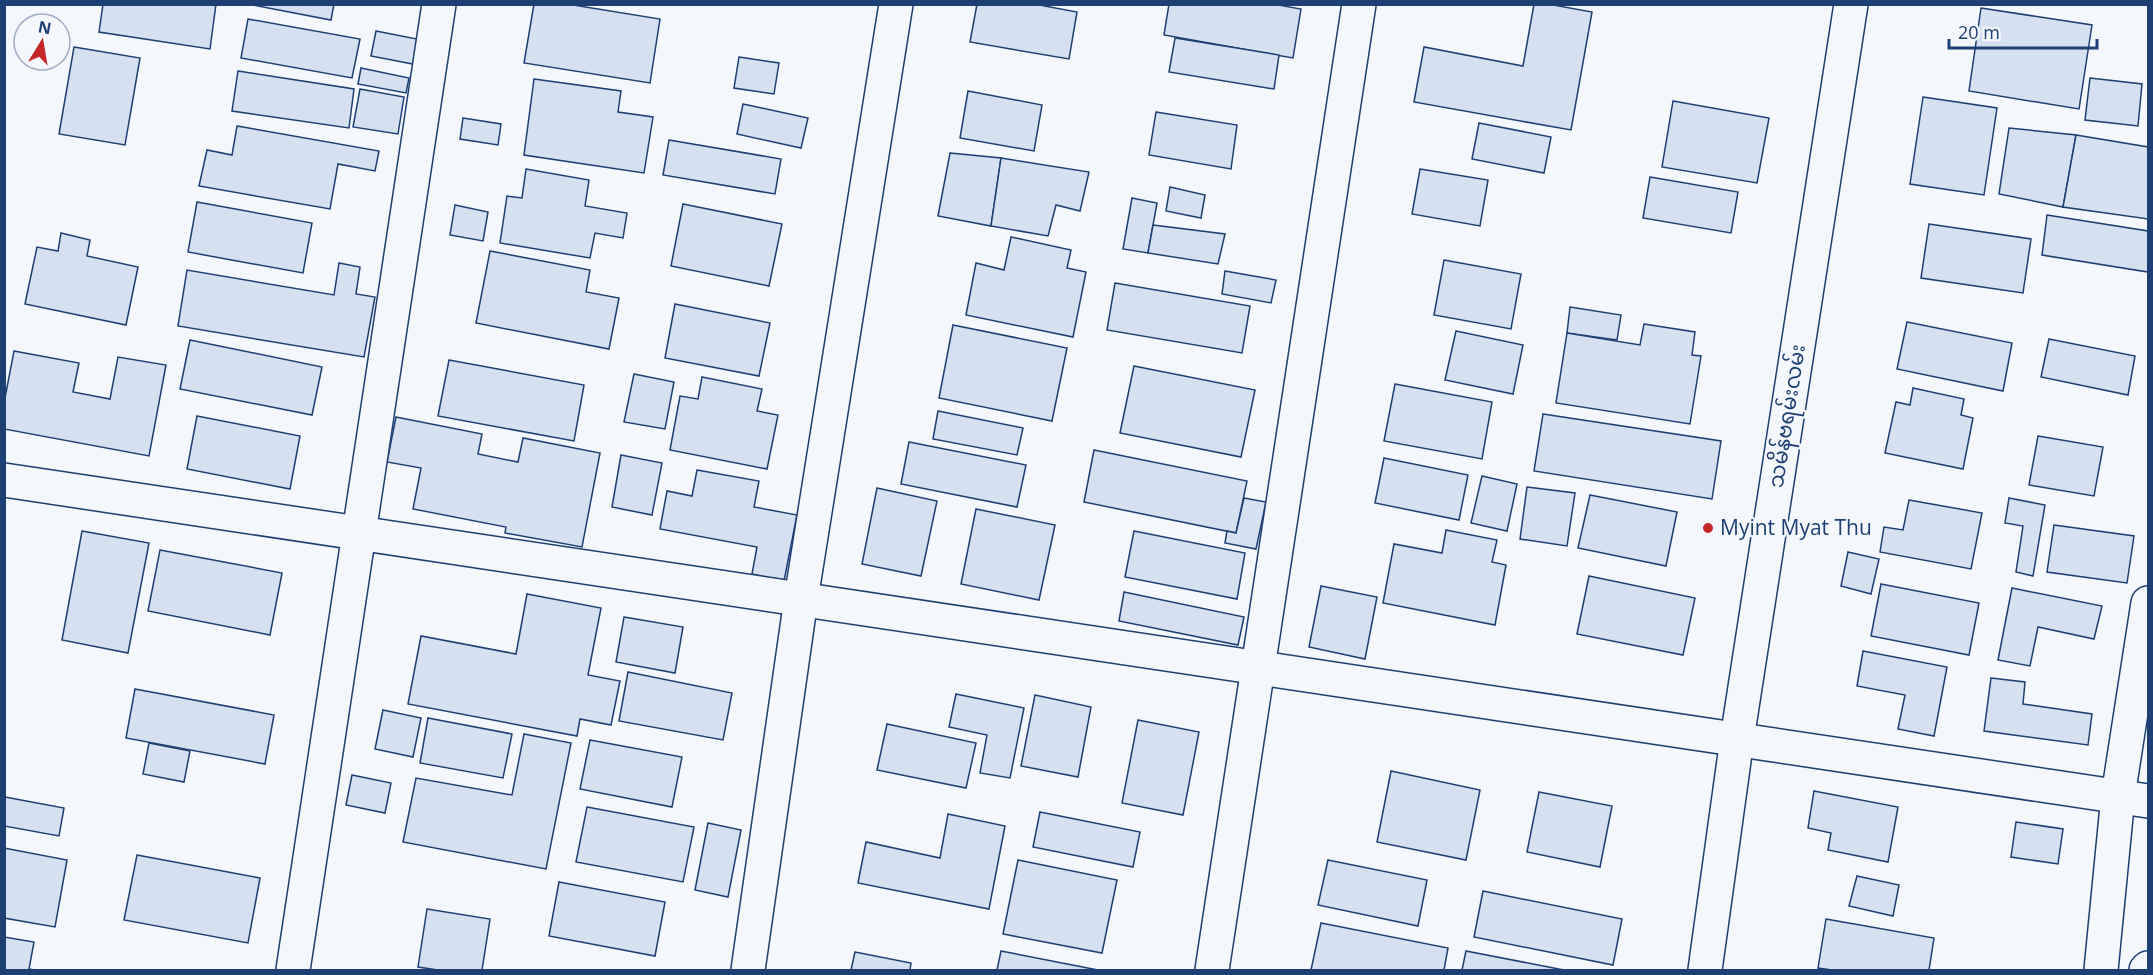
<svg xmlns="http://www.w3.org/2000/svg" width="2153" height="975" viewBox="0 0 2153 975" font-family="'Open Sans','Noto Sans Myanmar',sans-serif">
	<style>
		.building { fill: #d5e0f0; stroke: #1d3f73; stroke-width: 1.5 }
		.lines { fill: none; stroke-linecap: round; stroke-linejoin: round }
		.minor-casing { stroke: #1d3f73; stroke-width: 36 }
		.secondary-casing { stroke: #1d3f73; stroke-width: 36 }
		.minor { stroke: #f4f7fb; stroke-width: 33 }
		.secondary { stroke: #f4f7fb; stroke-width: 33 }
		.poi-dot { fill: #c62828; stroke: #f4f7fb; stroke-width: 2 }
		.labels { text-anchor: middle; stroke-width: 4.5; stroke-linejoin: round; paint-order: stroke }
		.street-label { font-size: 21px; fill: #1d3f73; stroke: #f4f7fb }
		.poi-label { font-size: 21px; fill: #1d3f73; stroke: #f4f7fb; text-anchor: start }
	</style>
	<rect width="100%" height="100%" fill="#f4f7fb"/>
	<g class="building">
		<path d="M103,4H216L210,49L99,32Z"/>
		<path d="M248,4H334L331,20Z"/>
		<path d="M534,4H567L660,19L650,83L524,63Z"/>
		<path d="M977,4H1034L1077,12L1069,59L970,42Z"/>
		<path d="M1169,4H1273L1301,9L1293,58L1164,35Z"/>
		<path d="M1534,4H1548L1592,12L1571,130L1414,102L1424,47L1523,66Z"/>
		<path d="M1981,8L2092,25L2079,109L1969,91Z"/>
		<path d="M248,19L360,39L352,78L241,58Z"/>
		<path d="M376,31L422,40L418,65L371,56Z"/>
		<path d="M1175,38L1279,55L1274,89L1169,72Z"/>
		<path d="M74,47L140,58L125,145L59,134Z"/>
		<path d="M739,57L779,63L774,94L734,88Z"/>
		<path d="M361,68L409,78L406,93L358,84Z"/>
		<path d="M238,71L354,89L349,128L232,111Z"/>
		<path d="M2090,78L2142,84L2138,126L2085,120Z"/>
		<path d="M534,79L621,91L618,112L653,117L644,173L524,155Z"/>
		<path d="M360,89L404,97L398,134L353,127Z"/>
		<path d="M968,91L1042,105L1034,151L960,138Z"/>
		<path d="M1923,97L1997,108L1984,195L1910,184Z"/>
		<path d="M1673,101L1769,118L1757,183L1662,167Z"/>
		<path d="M743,104L808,118L801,148L737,134Z"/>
		<path d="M1156,112L1237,125L1231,169L1149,155Z"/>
		<path d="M463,118L501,124L498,145L460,139Z"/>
		<path d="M1479,123L1551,137L1544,173L1472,159Z"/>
		<path d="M237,126L379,151L375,171L338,164L330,209L199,186L207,150L232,155Z"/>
		<path d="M2009,128L2076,135L2063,207L1999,194Z"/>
		<path d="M2076,135L2148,147V219L2063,207Z"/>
		<path d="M669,140L781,159L775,194L663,175Z"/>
		<path d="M950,153L1001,158L991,226L938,216Z"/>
		<path d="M1001,158L1089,172L1080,211L1056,205L1048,236L991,226Z"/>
		<path d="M526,169L589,180L585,206L627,213L623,238L595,233L590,258L500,243L507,196L522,198Z"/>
		<path d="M1420,169L1488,180L1480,226L1412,214Z"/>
		<path d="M1650,177L1738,192L1731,233L1643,218Z"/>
		<path d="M1170,187L1205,195L1201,218L1166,211Z"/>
		<path d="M1132,198L1157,203L1148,253L1123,249Z"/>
		<path d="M197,202L312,223L303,273L188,252Z"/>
		<path d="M683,204L782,224L769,286L671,266Z"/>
		<path d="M455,205L488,212L483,241L450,235Z"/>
		<path d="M2047,215L2148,231V272L2042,255Z"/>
		<path d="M1929,224L2031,239L2023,293L1921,278Z"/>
		<path d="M1153,225L1225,234L1218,264L1148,253Z"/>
		<path d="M61,233L90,240L87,256L138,267L126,325L25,304L37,247L58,251Z"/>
		<path d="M1011,237L1071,250L1067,268L1086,272L1073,337L966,315L976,263L1004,270Z"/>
		<path d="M490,251L590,270L586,292L619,298L609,349L476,323Z"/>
		<path d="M1444,260L1521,274L1511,329L1434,315Z"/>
		<path d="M339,263L360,267L356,294L375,297L364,357L178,326L187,270L334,295Z"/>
		<path d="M1225,271L1276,280L1271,303L1222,294Z"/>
		<path d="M1115,283L1250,306L1242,353L1107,330Z"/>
		<path d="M675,304L770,323L759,376L665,358Z"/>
		<path d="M1570,307L1621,315L1617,340L1567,333Z"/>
		<path d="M1907,322L2012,343L2003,391L1897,369Z"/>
		<path d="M1644,324L1695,332L1692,355L1701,356L1690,424L1556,403L1567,333L1640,345Z"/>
		<path d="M953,325L1067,348L1052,421L939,398Z"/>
		<path d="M1456,331L1523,345L1513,394L1445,380Z"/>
		<path d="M2049,339L2135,356L2128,395L2041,377Z"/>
		<path d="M190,340L322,367L312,415L180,389Z"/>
		<path d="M14,351L79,363L73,392L110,399L118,357L166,365L149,456L4,429V403Z"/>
		<path d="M449,360L584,385L574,441L438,416Z"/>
		<path d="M1134,366L1255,390L1241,457L1120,433Z"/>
		<path d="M634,374L674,382L665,429L624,422Z"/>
		<path d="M702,377L762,389L757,411L778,415L767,469L670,450L680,396L698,399Z"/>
		<path d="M1395,384L1492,402L1482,459L1384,441Z"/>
		<path d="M1913,388L1964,399L1961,415L1973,418L1963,469L1885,453L1896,402L1910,405Z"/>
		<path d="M938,411L1023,428L1017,455L933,439Z"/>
		<path d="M1543,414L1721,441L1712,499L1534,471Z"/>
		<path d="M197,416L300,436L290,489L187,469Z"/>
		<path d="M396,417L482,434L478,454L518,462L523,438L600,453L582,547L505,533L506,527L413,509L421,468L387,462Z"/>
		<path d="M2038,436L2103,447L2094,496L2029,485Z"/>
		<path d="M909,442L1026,465L1017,507L901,484Z"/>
		<path d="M1094,450L1247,481L1236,533L1084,502Z"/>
		<path d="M621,455L662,463L652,515L612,507Z"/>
		<path d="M1384,458L1468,475L1459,520L1375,503Z"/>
		<path d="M697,470L759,481L754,507L797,515L784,581L752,574L757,547L660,529L667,491L692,496Z"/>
		<path d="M1482,476L1517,484L1507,531L1471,523Z"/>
		<path d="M1527,487L1575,493L1567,546L1520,539Z"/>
		<path d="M877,488L937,501L921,576L862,564Z"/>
		<path d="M1590,495L1677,512L1666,566L1578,548Z"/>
		<path d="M1244,498L1266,502L1256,549L1225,543L1227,531L1236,533Z"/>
		<path d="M2009,498L2045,505L2033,576L2016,572L2023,526L2005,523Z"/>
		<path d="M1909,500L1982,513L1971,569L1880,552L1884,527L1903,530Z"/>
		<path d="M976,509L1055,525L1039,600L961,584Z"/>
		<path d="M2054,525L2134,536L2127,583L2047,572Z"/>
		<path d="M1446,530L1497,540L1492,562L1506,565L1495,625L1383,603L1394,544L1442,553Z"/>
		<path d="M82,531L149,543L128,653L62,640Z"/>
		<path d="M1134,531L1245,553L1237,599L1125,577Z"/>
		<path d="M160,550L282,573L270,635L148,611Z"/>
		<path d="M1848,552L1879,559L1871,594L1841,586Z"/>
		<path d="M1589,576L1695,598L1683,655L1577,634Z"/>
		<path d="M1881,584L1979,603L1969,655L1871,636Z"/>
		<path d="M1321,586L1377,597L1365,659L1309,647Z"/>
		<path d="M2012,588L2102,606L2094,639L2038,627L2030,666L1998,660Z"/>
		<path d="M1124,592L1244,617L1238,645L1119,621Z"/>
		<path d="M527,594L601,608L588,675L620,681L611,725L580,719L577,736L408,704L421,636L516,654Z"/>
		<path d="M624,617L683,627L675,673L616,662Z"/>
		<path d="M1863,651L1947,667L1934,736L1898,729L1905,695L1857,686Z"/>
		<path d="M628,672L732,693L723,740L619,721Z"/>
		<path d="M1991,678L2025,682L2023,704L2092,714L2088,745L1984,731Z"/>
		<path d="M135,689L274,715L265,764L126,738Z"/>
		<path d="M956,694L1024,708L1010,778L980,773L987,735L949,727Z"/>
		<path d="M1035,695L1091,707L1078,777L1021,766Z"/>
		<path d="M383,710L421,718L413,757L375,749Z"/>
		<path d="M428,718L512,734L503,778L420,763Z"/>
		<path d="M1138,720L1199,732L1183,815L1122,803Z"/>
		<path d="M887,724L976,743L966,788L877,770Z"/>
		<path d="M524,734L571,743L546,869L403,842L416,778L512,795Z"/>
		<path d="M590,740L682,757L672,807L580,789Z"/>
		<path d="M149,743L190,751L184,782L143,774Z"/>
		<path d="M1391,771L1480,790L1466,860L1377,842Z"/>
		<path d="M352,775L391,783L385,813L346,805Z"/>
		<path d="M1814,791L1898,807L1888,862L1828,850L1831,833L1808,828Z"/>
		<path d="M1539,792L1612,806L1600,867L1527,852Z"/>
		<path d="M5,797L64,808L59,836L4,826Z"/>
		<path d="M587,807L694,827L683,882L576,862Z"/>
		<path d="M1040,812L1140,832L1133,867L1033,847Z"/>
		<path d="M948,814L1005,826L989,909L858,883L866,842L940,858Z"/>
		<path d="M2016,822L2063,829L2058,864L2011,857Z"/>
		<path d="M708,823L741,830L728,897L695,890Z"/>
		<path d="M4,848L67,860L55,927L4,918Z"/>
		<path d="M137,855L260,878L248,943L124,920Z"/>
		<path d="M1018,860L1117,880L1102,953L1003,934Z"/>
		<path d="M1328,860L1427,880L1418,926L1318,905Z"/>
		<path d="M1857,876L1899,885L1893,916L1849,906Z"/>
		<path d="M559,882L665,902L655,956L549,936Z"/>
		<path d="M1483,891L1622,919L1613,965L1474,937Z"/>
		<path d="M427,909L490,919L482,970H438L418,967Z"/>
		<path d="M1826,919L1934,938L1929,970H1832L1818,968Z"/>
		<path d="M1321,923L1448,948L1444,970H1311Z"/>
		<path d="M4,937L34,942L29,969L35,970H4Z"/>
		<path d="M1001,951L1098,970H997Z"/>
		<path d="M1466,951L1564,970H1462Z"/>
		<path d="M855,952L911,963L910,970H851Z"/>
	</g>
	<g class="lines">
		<g class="minor-casing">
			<g id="minor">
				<path d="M4,480L2148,801"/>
				<path d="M293,970L439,4"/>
				<path d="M748,970L801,599L896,4"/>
				<path d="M1212,970L1359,4"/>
				<path d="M1705,970L1737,739L1851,4"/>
				<path d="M2101,970L2118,796L2148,603"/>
			</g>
		</g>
		<g class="secondary-casing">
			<path id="secondary" d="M2146,970L2148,968"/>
		</g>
		<use href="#minor" class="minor"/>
		<use href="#secondary" class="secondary"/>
	</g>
	<circle class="poi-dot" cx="1708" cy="528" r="6"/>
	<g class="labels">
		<g class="street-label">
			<text transform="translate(1787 416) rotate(-81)" y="7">သမိန်ဗရမ်းလမ်း</text>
		</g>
		<g class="poi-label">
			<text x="1720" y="535">Myint Myat Thu</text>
		</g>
	</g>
	<rect width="2153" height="975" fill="none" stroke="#1d3f73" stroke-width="12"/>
	<g transform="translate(42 42) rotate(11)"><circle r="28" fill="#f4f7fb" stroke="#9eadc5" stroke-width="1.5"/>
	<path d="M0-4.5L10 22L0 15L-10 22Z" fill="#c62828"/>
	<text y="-9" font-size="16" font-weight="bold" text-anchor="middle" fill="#1d3f73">N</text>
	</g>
	<path d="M1949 39v9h148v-9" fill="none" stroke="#1d3f73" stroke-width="3"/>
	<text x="1958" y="39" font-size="18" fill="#1d3f73" stroke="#f4f7fb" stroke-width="4.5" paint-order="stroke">20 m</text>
</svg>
